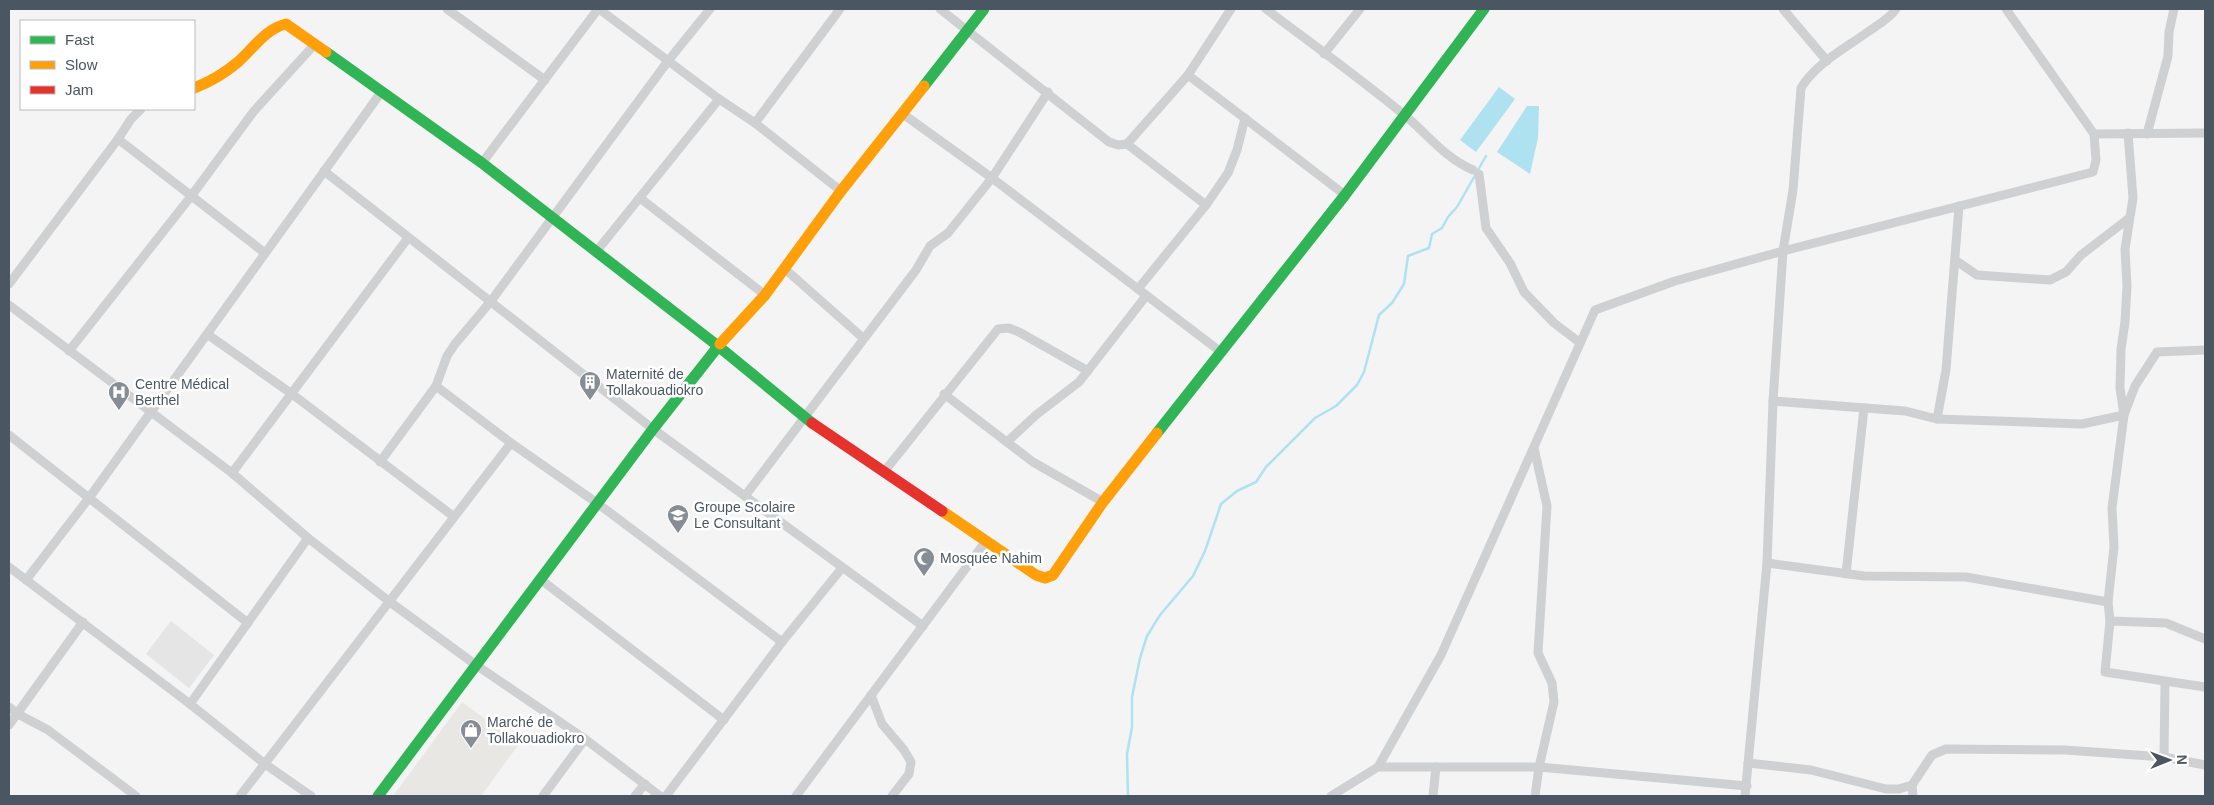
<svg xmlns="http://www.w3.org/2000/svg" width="2214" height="805" viewBox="0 0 2214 805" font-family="Helvetica,sans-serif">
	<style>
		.commercial { fill: #e8e7e3 }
		.education { fill: #e6e5e6 }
		.water { fill: #aee2f0 }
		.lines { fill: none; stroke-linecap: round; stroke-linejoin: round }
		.stream { stroke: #aee2f0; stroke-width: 2.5 }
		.street { stroke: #ced0d2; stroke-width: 9 }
		.fast { stroke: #30b455; stroke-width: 11 }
		.slow { stroke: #ff9f0a; stroke-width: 11 }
		.jam { stroke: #e5322d; stroke-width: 11 }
		.labels { text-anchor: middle; stroke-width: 5; stroke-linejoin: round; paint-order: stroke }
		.poi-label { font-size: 14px; fill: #4a5661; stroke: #fff; text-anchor: start }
	</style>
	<rect width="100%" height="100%" fill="#f4f4f4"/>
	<path class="commercial" d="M462,702L519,744L481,796H393Z"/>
	<path class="education" d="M171,621L214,655L189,688L146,654Z"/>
	<g class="water">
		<path d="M1499,87L1515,99L1476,152L1460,140Z"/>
		<path d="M1527,106H1539L1538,138L1530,174L1497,152Z"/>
	</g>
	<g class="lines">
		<path class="stream" d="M1128,796L1127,754L1132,727V697L1140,658L1147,636L1160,615L1193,576L1205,551L1221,504L1237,491L1256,482L1266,467L1315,418L1336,406L1357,385L1364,372L1379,315L1392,303L1404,284L1408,256L1429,248L1432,234L1442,228L1448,217L1457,207L1486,156"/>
		<g class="street">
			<path d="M447,9L545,80"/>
			<path d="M599,9L719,99L755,123L841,191"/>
			<path d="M940,9L1109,142L1118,145L1127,144L1188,75L1231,9"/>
			<path d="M1266,9C1311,43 1358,77 1402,113C1426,132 1444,158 1473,170"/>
			<path d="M1783,9L1827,61"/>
			<path d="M2006,9L2094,134"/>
			<path d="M1324,54L1360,9"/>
			<path d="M1188,75L1345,195"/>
			<path d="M903,114L992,178L1221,352"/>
			<path d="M755,123L840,9"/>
			<path d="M2128,133L2133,198L2125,249L2127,286L2125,322L2121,349L2120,388L2124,415L2112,508L2114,547L2108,602L2110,621L2105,672L2205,687"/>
			<path d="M2147,134L2168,56L2169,32L2174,9"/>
			<path d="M118,139L131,119L141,109"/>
			<path d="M1127,144L1206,205"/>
			<path d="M482,163L598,9"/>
			<path d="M324,171L653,429L923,626"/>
			<path d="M1479,174L1486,228L1510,263L1524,292L1554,323L1579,342"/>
			<path d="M640,198L765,295"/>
			<path d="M596,252L719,99"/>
			<path d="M1955,260L1977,275L2050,280L2066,272L2081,255L2128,219"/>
			<path d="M785,269L863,338"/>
			<path d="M9,284L118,139L265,253"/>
			<path d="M1138,289L1206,205L1228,173L1237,150L1245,118"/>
			<path d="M9,305L232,473L308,538L390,602L476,665L585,739L660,796"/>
			<path d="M207,334L292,394L453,516"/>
			<path d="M69,351L192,195L254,111L315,44"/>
			<path d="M436,386L511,443L597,503L782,642"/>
			<path d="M944,394L1033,462L1103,502"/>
			<path d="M1773,401L1905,411L1937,419L2082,424L2124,415L2135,386L2157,352L2205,350"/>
			<path d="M1937,419L1946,370L1959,206"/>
			<path d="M9,435L248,623"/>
			<path d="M1007,442L1036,415L1079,382L1146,296"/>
			<path d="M1534,448L1547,506L1538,653L1552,683L1554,702L1539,767L1535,796"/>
			<path d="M380,462L436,386L447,356L455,344L491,301L668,61L710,9"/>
			<path d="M884,472L998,329L1009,328L1019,332L1088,371"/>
			<path d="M232,473L408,238"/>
			<path d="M745,496L916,270L930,246L948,233L992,178L1048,92"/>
			<path d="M1767,563L1864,576L1966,577L2108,602"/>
			<path d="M9,567L190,704L265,764L311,796"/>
			<path d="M1846,574L1864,408"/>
			<path d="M540,579L724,720"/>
			<path d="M26,580L89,498L382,91"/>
			<path d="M2110,621L2166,623L2205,639"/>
			<path d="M871,695L882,724L904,750L911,762L909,774L892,796"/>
			<path d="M190,704L308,538"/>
			<path d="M9,707L18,714L48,730L136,796"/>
			<path d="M9,725L83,622"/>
			<path d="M2164,757L2165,682"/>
			<path d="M1748,763L1811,770L1886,789H1899L1912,785L1932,755L1946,749L2065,750L2164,757L2205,765"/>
			<path d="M1378,767H1539L1747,786"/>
			<path d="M1912,785L1913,796"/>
			<path d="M240,796L511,443"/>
			<path d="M543,796L585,739"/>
			<path d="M635,796L645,784"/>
			<path d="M666,796L782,642L842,568"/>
			<path d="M796,796L986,541"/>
			<path d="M1331,796L1378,767L1441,655L1595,310L1675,281L1783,251L2093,172L2096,160L2094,134L2205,133"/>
			<path d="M1433,796L1436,767"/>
			<path d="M1745,796L1767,563L1773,401L1783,251L1793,190L1801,88C1816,63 1846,48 1869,31C1878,25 1890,18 1896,9"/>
		</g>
		<g class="fast">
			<path d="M326,52L482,163L718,346L812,423"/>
			<path d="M924,86L984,9"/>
			<path d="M1157,433L1345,195L1484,9"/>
			<path d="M378,796L653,429L720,344"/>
		</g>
		<g class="slow">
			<path d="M194,88C210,82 225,73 238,62C253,49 265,29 286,24L326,52"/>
			<path d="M720,344L765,295L841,191L924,86"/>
			<path d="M942,511L1036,575L1045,578L1053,575L1103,502L1157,433"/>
		</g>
		<path class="jam" d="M812,423L942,511"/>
	</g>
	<defs>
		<g id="building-pin" transform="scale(1.125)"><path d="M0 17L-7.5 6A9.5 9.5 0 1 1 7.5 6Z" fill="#868d94" stroke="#fff"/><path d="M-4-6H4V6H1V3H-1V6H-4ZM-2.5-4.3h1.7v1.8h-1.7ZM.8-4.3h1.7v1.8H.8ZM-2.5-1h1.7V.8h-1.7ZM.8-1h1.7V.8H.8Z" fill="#fff"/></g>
		<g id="hospital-pin" transform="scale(1.125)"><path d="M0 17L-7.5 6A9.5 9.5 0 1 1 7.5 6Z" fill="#868d94" stroke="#fff"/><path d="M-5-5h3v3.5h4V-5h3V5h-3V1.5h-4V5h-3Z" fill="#fff"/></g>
		<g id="school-pin" transform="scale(1.125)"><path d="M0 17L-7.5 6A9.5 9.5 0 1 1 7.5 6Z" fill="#868d94" stroke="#fff"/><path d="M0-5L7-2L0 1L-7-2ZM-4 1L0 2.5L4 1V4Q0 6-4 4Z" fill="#fff"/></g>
		<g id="mosque-pin" transform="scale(1.125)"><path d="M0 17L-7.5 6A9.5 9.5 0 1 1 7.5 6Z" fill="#868d94" stroke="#fff"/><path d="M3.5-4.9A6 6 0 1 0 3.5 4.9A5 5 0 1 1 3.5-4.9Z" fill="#fff"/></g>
		<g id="shop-pin" transform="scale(1.125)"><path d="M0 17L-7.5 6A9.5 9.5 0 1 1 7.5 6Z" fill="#868d94" stroke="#fff"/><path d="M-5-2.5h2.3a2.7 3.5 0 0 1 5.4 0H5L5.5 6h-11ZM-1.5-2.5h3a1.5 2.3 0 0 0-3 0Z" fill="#fff"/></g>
	</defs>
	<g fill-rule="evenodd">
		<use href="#building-pin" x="590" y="382"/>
		<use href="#hospital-pin" x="119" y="392"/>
		<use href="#school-pin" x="678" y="515"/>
		<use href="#mosque-pin" x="924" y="558"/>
		<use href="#shop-pin" x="471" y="730"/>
	</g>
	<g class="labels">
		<g class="poi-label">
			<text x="606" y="379">Maternité de<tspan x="606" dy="16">Tollakouadiokro</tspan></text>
			<text x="135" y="389">Centre Médical<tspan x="135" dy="16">Berthel</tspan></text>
			<text x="694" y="512">Groupe Scolaire<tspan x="694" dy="16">Le Consultant</tspan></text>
			<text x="940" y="563">Mosquée Nahim</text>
			<text x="487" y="727">Marché de<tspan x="487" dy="16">Tollakouadiokro</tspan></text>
		</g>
	</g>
	<rect width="2214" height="805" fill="none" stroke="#4a5661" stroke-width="20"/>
	<rect x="20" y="20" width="175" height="90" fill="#ffffff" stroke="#b7bbc0"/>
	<rect x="30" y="36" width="25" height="8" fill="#30b455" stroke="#b7bbc0"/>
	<text x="65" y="45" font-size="15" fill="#4a5661">Fast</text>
	<rect x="30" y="61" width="25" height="8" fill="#ff9f0a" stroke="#b7bbc0"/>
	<text x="65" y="70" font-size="15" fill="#4a5661">Slow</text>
	<rect x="30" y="86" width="25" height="8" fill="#e5322d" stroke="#b7bbc0"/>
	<text x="65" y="95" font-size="15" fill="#4a5661">Jam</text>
	<g transform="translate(2169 760) rotate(89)" stroke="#ffffff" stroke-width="4" paint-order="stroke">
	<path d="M0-4L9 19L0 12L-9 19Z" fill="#4a5661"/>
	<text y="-8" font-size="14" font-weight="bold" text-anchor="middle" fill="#4a5661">N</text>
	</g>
</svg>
